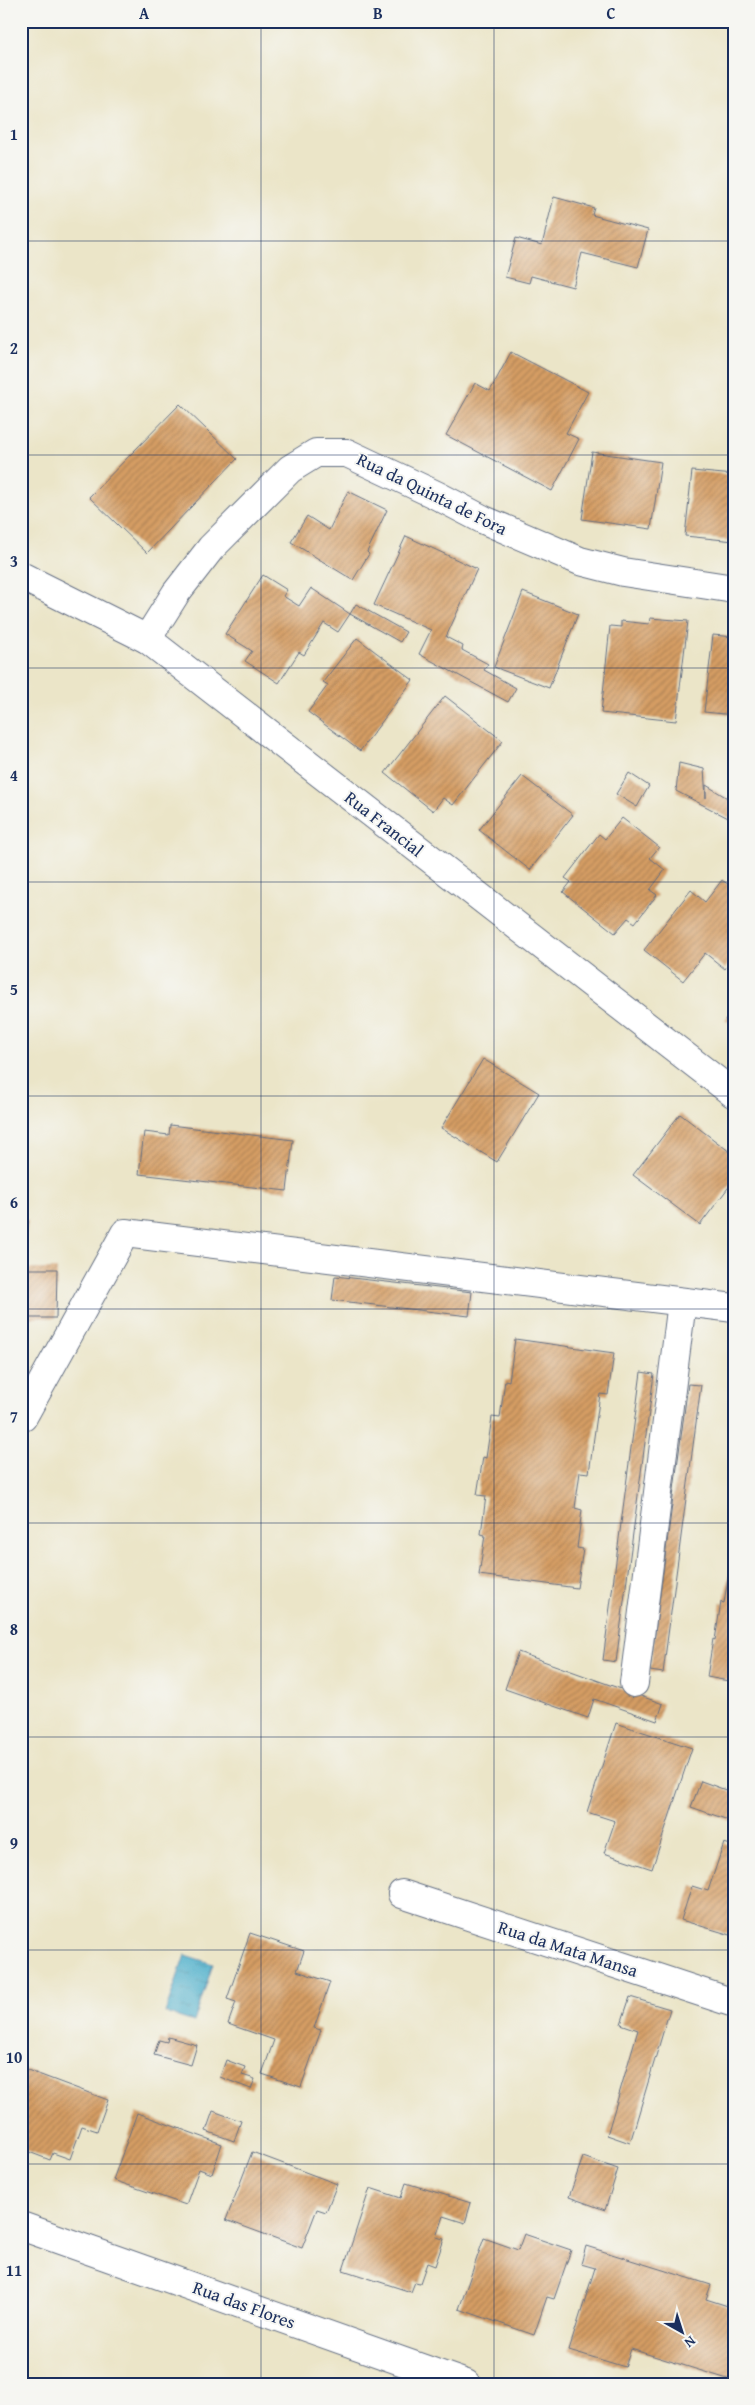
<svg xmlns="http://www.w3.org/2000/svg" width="755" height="2405" viewBox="0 0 755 2405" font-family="'Gentium Book Plus',serif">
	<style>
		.water { fill: url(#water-ripples); stroke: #336e94 }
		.building { fill: url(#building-hatch) }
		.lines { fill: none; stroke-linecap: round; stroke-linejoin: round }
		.street-casing { stroke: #646f83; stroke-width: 30 }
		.secondary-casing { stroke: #646f83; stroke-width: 30 }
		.street { stroke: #fff; stroke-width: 28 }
		.secondary { stroke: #fff; stroke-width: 28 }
		.grid { fill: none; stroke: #1b2f5e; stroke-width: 1; stroke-opacity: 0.55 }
		.labels { text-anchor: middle; stroke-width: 4; stroke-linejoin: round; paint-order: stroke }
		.street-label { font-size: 18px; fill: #1b2f5e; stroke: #f6f6f2 }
		.neatline { fill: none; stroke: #1b2f5e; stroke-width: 2 }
		.grid-label { font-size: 16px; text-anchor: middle; font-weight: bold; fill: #1b2f5e }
	</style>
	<defs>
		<pattern id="water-ripples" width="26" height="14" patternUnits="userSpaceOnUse" patternTransform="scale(1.25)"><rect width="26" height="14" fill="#4baeca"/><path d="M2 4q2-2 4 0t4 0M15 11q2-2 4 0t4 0" fill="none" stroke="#3e8ea7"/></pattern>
		<pattern id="building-hatch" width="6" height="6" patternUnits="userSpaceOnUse" patternTransform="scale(1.25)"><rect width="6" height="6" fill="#d59d63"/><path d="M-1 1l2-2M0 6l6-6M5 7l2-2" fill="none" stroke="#ac8055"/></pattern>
	</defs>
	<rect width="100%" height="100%" fill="#f6f6f2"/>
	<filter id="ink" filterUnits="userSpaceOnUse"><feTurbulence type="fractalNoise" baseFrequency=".02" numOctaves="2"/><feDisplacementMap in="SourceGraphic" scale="10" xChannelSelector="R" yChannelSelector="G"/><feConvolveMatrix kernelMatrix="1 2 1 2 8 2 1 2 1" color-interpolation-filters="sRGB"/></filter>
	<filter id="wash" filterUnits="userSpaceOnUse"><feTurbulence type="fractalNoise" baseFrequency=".0096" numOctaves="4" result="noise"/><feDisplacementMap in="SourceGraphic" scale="20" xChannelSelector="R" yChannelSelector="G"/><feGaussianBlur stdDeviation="1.12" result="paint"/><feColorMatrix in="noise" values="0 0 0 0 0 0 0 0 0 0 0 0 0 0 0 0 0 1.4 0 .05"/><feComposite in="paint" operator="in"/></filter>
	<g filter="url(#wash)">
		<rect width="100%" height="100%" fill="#ebe5c8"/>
		<path class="water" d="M185,1955L213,1964L194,2022L165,2013Z"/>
		<g id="blocks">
			<g class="building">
				<path d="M554,197L594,208L592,215L648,230L638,267L582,253L573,287L531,276L529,283L505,277L516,238L542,245Z"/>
				<path d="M511,352L588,392L566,433L579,439L552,491L446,435L475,383L490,391Z"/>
				<path d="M180,404L237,459L147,553L89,497Z"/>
				<path d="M592,452L661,462L651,529L582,519Z"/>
				<path d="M692,471L734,475V541L685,536Z"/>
				<path d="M348,491L387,510L367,552L369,554L353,580L291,542L307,516L329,530Z"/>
				<path d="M406,536L477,569L446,637L463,646L462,650L488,664L484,670L516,688L508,702L419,654L431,630L374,605Z"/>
				<path d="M263,575L287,590L283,596L299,606L311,588L350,614L338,632L324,623L304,655L299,652L279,683L245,661L252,651L225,634Z"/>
				<path d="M523,592L578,614L549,688L494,667Z"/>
				<path d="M356,604L406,632L400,642L350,614Z"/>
				<path d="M650,618L688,621L676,721L601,713L610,626L621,627V621L649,624Z"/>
				<path d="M713,635L734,637V715L704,712Z"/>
				<path d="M357,638L413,680L360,751L308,712L328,685L323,682Z"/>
				<path d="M445,696L503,741L453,805L443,798L433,811L385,773Z"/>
				<path d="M679,763L704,769L706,798V785L734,802V821L676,791Z"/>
				<path d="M629,773L649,786L637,807L616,794Z"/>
				<path d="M522,776L573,815L530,870L479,830Z"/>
				<path d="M622,818L659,847L650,858L665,870L650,890L657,895L635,923L628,918L615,933L563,892L571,882L565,878L599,834L605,839Z"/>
				<path d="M722,880L734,889V958L725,969L705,953L683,981L644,950L691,890L705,902Z"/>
				<path d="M734,1008V1025L725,1020Z"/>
				<path d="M483,1059L539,1093L497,1162L441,1128Z"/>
				<path d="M680,1114L734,1155V1180L700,1225L633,1175Z"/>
				<path d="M170,1125L293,1140L287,1191L139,1174L144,1132L169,1135Z"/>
				<path d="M21,1220L28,1221L22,1259H21Z"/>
				<path d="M21,1269H57L56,1318H21Z"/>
				<path d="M335,1276L472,1292L469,1316L332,1300Z"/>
				<path d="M515,1339L614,1353L608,1395L600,1394L589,1473L580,1472L575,1508L582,1510L577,1548L583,1549L577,1588L479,1575L485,1535L481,1534L486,1496L477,1495L483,1457L486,1458L492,1417L500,1418L505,1380L509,1381Z"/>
				<path d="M641,1372L654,1374L616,1662L603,1660Z"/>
				<path d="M688,1384L701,1385L663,1673L650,1671Z"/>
				<path d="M731,1562L734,1563V1682L707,1677L713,1639L715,1640L721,1602L724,1603Z"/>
				<path d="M518,1652L663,1704L657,1721L594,1699L588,1718L505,1689Z"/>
				<path d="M616,1723L692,1748L652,1869L604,1853L615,1821L587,1812Z"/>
				<path d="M701,1781L734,1793V1822L691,1807Z"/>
				<path d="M724,1843L734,1846V1936L681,1920L692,1886L708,1891Z"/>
				<path d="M250,1933L304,1951L297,1971L330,1982L314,2028L321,2030L301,2087L262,2074L274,2040L228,2024L236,2002L227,1999Z"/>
				<path d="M630,1997L670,2009L630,2143L607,2135L638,2030L621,2024Z"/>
				<path d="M168,2037L197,2045L191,2065L154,2055L159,2040L167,2042Z"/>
				<path d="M226,2060L245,2067L242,2075L255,2079L251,2089L220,2077Z"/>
				<path d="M22,2068L108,2100L97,2131L82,2126L70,2159L53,2153L50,2160L21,2149Z"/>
				<path d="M213,2111L241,2121L234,2141L206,2131Z"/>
				<path d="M137,2113L222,2144L212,2174L199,2169L186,2205L113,2180Z"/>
				<path d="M252,2152L337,2184L326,2212L317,2209L302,2248L226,2220Z"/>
				<path d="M583,2157L618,2169L605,2210L569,2197Z"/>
				<path d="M406,2183L471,2203L465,2223L443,2216L436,2237L444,2239L435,2266L427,2263L420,2283L415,2282L411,2292L343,2270L370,2188L401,2198Z"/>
				<path d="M524,2234L571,2250L554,2299L547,2297L534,2335L459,2309L484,2238L518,2250Z"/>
				<path d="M586,2246L711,2285L706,2299L734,2308V2381L631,2349L625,2367L569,2350L595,2268L581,2264Z"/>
			</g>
		</g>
	</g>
	<g filter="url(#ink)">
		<use href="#blocks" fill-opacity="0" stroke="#646f83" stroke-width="1"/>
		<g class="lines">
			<g class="street-casing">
				<g id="street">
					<path d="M147,639L176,593L211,548L290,469L316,453H347L436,495L484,520L580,561L623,572L734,589"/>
					<path d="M23,1417L125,1233L734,1308"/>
					<path d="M634,1683L682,1302"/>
					<path d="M402,1894L734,2003"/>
					<path d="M21,2226L466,2384"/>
				</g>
			</g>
			<g class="secondary-casing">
				<path id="secondary" d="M21,576L147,639L734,1094"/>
			</g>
			<use href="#street" class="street"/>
			<use href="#secondary" class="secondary"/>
		</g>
	</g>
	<path class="grid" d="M261,21V2384M494,21V2384M21,241H734M21,455H734M21,668H734M21,882H734M21,1096H734M21,1309H734M21,1523H734M21,1737H734M21,1950H734M21,2164H734"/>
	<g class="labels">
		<g class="street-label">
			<text transform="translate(432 494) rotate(26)" y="6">Rua da Quinta de Fora</text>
			<text transform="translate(384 824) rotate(38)" y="6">Rua Francial</text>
			<text transform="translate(568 1949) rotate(18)" y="6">Rua da Mata Mansa</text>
			<text transform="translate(244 2305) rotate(20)" y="6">Rua das Flores</text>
		</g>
	</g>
	<rect width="755" height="2405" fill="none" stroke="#f6f6f2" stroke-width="55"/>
	<g transform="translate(682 2332) rotate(141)" stroke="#f6f6f2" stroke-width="4" paint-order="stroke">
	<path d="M0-4L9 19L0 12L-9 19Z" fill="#1b2f5e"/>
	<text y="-8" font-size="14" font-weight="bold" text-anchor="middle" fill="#1b2f5e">N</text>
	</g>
	<rect x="28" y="28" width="700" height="2350" class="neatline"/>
	<g class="grid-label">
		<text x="144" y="19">A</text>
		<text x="378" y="19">B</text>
		<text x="611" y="19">C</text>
		<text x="14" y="140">1</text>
		<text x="14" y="354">2</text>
		<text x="14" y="567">3</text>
		<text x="14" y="781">4</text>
		<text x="14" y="995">5</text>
		<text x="14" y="1208">6</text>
		<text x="14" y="1422">7</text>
		<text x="14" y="1635">8</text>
		<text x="14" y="1849">9</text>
		<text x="14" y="2063">10</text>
		<text x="14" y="2276">11</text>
	</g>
</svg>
